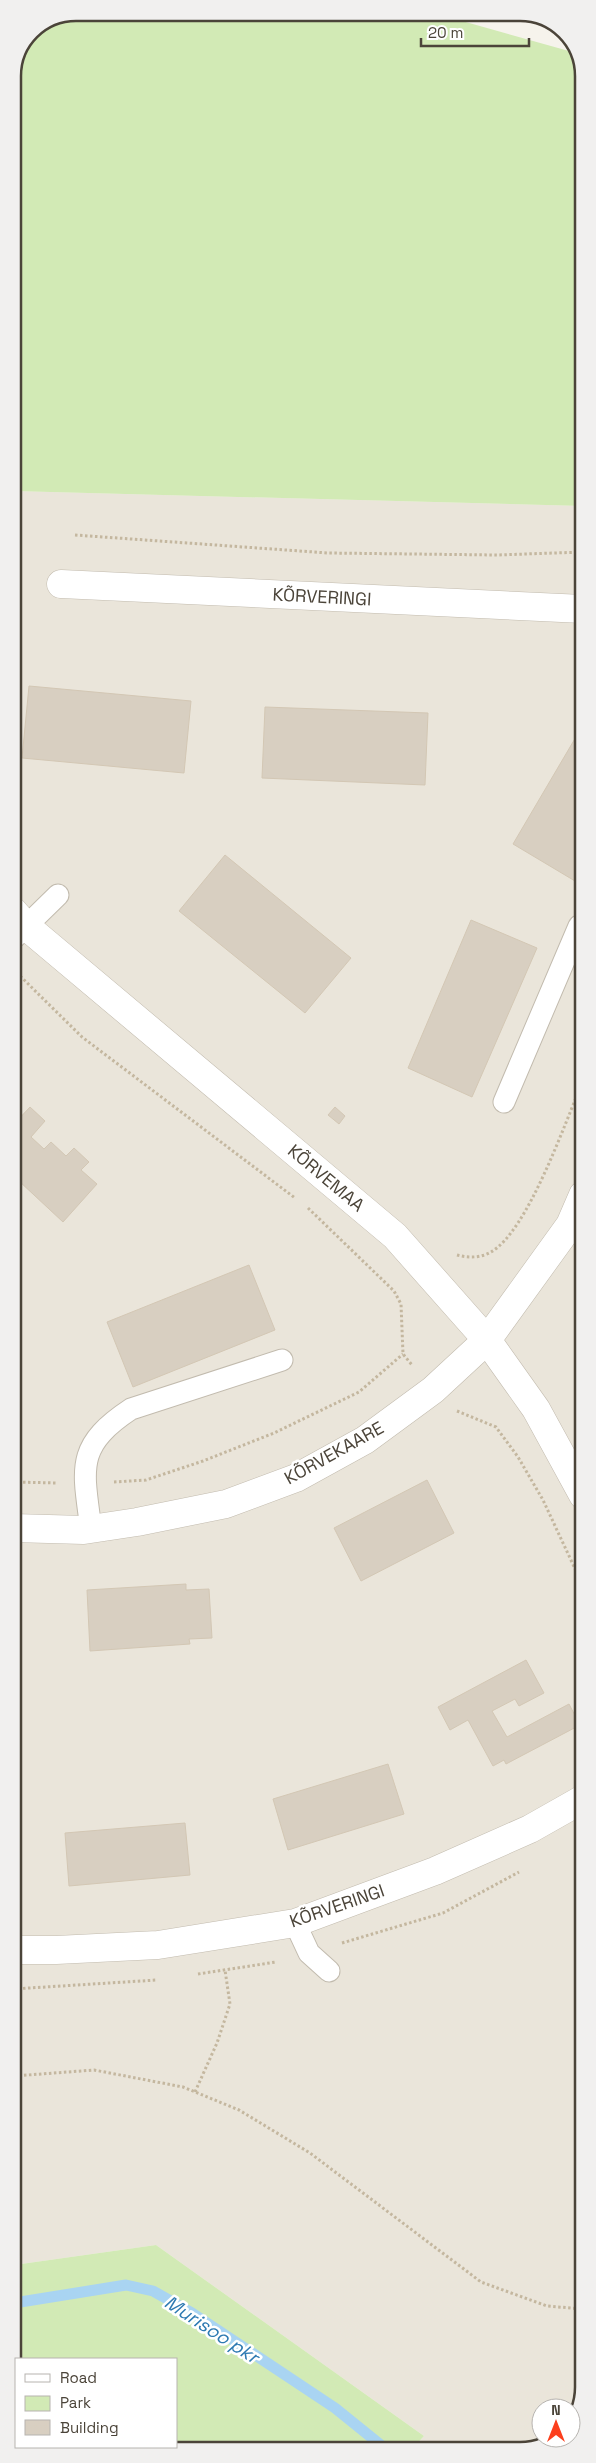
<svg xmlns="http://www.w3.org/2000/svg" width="596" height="2463" viewBox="0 0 596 2463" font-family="'Space Grotesk',sans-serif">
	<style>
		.residential { fill: #eae5da }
		.green { fill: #d2eab5 }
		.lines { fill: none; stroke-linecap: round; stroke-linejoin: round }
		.stream { stroke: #a9d4f2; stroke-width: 11 }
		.building { fill: #d8cfc1; stroke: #d3c7b4 }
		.service-casing { stroke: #c2bbae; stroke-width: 23 }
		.minor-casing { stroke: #c2bbae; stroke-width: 29 }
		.path { stroke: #c4b79f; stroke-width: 3; stroke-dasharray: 2.5 2.5; stroke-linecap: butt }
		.service { stroke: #fff; stroke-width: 21 }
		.minor { stroke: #fff; stroke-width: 28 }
		.labels { text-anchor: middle; stroke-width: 5; stroke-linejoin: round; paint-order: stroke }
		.street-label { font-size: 18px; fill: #4b4439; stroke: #fff }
		.water-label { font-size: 19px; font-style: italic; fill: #2e7ab2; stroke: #fff }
		.rim { fill: none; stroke: #4b4439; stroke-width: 2.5 }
	</style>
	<rect width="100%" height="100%" fill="#f6f3ec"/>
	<path class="residential" d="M13,491L583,506V2387L571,2420V2408H541V2438H551L532,2449L411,2450L424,2436L156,2245L14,2265Z"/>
	<g class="green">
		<path d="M77,13H421L448,17L576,53L582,64L583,506L13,491V76L31,31Z"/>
		<path d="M156,2245L424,2436L411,2450H72L64,2447H176V2359H16V2403L14,2399V2265Z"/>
	</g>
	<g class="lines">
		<path class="stream" d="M14,2303L126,2285L153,2291L192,2313L335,2408L387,2450"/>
	</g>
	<g class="building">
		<path d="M29,686L191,701L184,773L22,758Z"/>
		<path d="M265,707L428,713L425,785L262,778Z"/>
		<path d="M583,725V867L575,881L513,844Z"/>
		<path d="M225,855L351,958L305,1013L179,911Z"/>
		<path d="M471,920L537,948L472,1097L408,1068Z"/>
		<path d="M30,1107L45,1121L31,1137L44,1149L51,1142L66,1156L74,1148L89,1162L81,1170L97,1184L63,1222L19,1181L13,1188V1121L15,1123Z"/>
		<path d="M335,1107L345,1116L339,1124L328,1115Z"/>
		<path d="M249,1265L275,1330L133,1387L107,1322Z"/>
		<path d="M427,1480L454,1533L361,1581L334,1528Z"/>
		<path d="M186,1584V1590L209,1589L212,1638L189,1639L190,1644L90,1651L87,1590Z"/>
		<path d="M526,1660L544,1693L519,1706L515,1699L492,1711L507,1737L569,1704L580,1725L506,1764L504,1760L493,1766L468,1720L450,1730L438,1707Z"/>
		<path d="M388,1764L404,1814L288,1850L273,1799Z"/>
		<path d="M185,1823L190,1875L69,1886L65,1833Z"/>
	</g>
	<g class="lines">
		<g class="service-casing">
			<g id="service">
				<path d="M13,939L58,895"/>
				<path d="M504,1102L579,926L583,928"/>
				<path d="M91,1529C83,1468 75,1446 131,1409L282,1360"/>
				<path d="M295,1923L309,1953L329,1971"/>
			</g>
		</g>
		<g class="minor-casing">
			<g id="minor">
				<path d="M61,584L583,609"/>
				<path d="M13,911L27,927L395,1236L487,1340L536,1409L583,1495"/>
				<path d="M13,1528L84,1530L137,1522L226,1504L296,1478L365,1440L433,1390L487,1340L570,1225L583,1195"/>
				<path d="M13,1950H56L158,1945L295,1923L435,1871L530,1829L583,1799"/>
			</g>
		</g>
		<g class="path">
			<path d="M75,535L328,553L497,555L583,552"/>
			<path d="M13,969L82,1037L295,1198"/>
			<path d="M308,1208L394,1291L401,1304L403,1354L412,1365"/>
			<path d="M457,1255C468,1258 481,1258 491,1252C528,1231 565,1122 583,1081"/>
			<path d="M457,1411L496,1427L518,1457L543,1500L583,1586"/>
			<path d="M13,1482L58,1483"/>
			<path d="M114,1482L146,1480L203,1461L274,1433L359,1392L403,1354"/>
			<path d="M342,1943L443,1913L519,1872"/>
			<path d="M198,1974L276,1962"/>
			<path d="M13,1989L157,1980"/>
			<path d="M14,2076L94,2070L183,2087L239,2110L310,2153L481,2282L547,2306L583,2309"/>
			<path d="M195,2092L217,2043L230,2004L225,1970"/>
		</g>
		<use href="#service" class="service"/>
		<use href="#minor" class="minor"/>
	</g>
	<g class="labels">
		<g class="street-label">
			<text transform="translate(322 597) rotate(3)" y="6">KÕRVERINGI</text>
			<text transform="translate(326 1178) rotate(40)" y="6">KÕRVEMAA</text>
			<text transform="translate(334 1453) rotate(-29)" y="6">KÕRVEKAARE</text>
			<text transform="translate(337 1906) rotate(-19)" y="6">KÕRVERINGI</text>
		</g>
		<g class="water-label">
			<text transform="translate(212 2329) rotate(33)" y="7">Murisoo pkr</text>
		</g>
	</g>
	<path d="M0 0H596V2463H0ZM76 21H520A55 55 0 0 1 575 76V2387A55 55 0 0 1 520 2442H76A55 55 0 0 1 21 2387V76A55 55 0 0 1 76 21Z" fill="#f1f0ef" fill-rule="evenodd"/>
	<path class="rim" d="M76 21H520A55 55 0 0 1 575 76V2387A55 55 0 0 1 520 2442H76A55 55 0 0 1 21 2387V76A55 55 0 0 1 76 21Z"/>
	<rect x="15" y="2358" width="162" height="90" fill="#ffffff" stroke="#b7b4b0"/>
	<rect x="25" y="2374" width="25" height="8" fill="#ffffff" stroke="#b7b4b0"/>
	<text x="60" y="2383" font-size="15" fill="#4b4439">Road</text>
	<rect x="25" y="2396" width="25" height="15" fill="#d2eab5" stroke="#b7b4b0"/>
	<text x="60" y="2408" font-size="15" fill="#4b4439">Park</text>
	<rect x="25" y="2420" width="25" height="15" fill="#d8cfc1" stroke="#b7b4b0"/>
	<text x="60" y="2433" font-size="15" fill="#4b4439">Building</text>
	<g transform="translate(556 2423)"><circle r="24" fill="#ffffff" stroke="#b7b4b0"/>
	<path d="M0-4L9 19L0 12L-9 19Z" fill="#fc3f1d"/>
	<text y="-8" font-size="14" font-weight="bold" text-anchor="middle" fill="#4b4439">N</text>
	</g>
	<path d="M421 38v8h108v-8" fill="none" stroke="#4b4439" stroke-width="2.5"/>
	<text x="428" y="38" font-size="15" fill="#4b4439" stroke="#ffffff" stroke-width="4" paint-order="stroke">20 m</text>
</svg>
